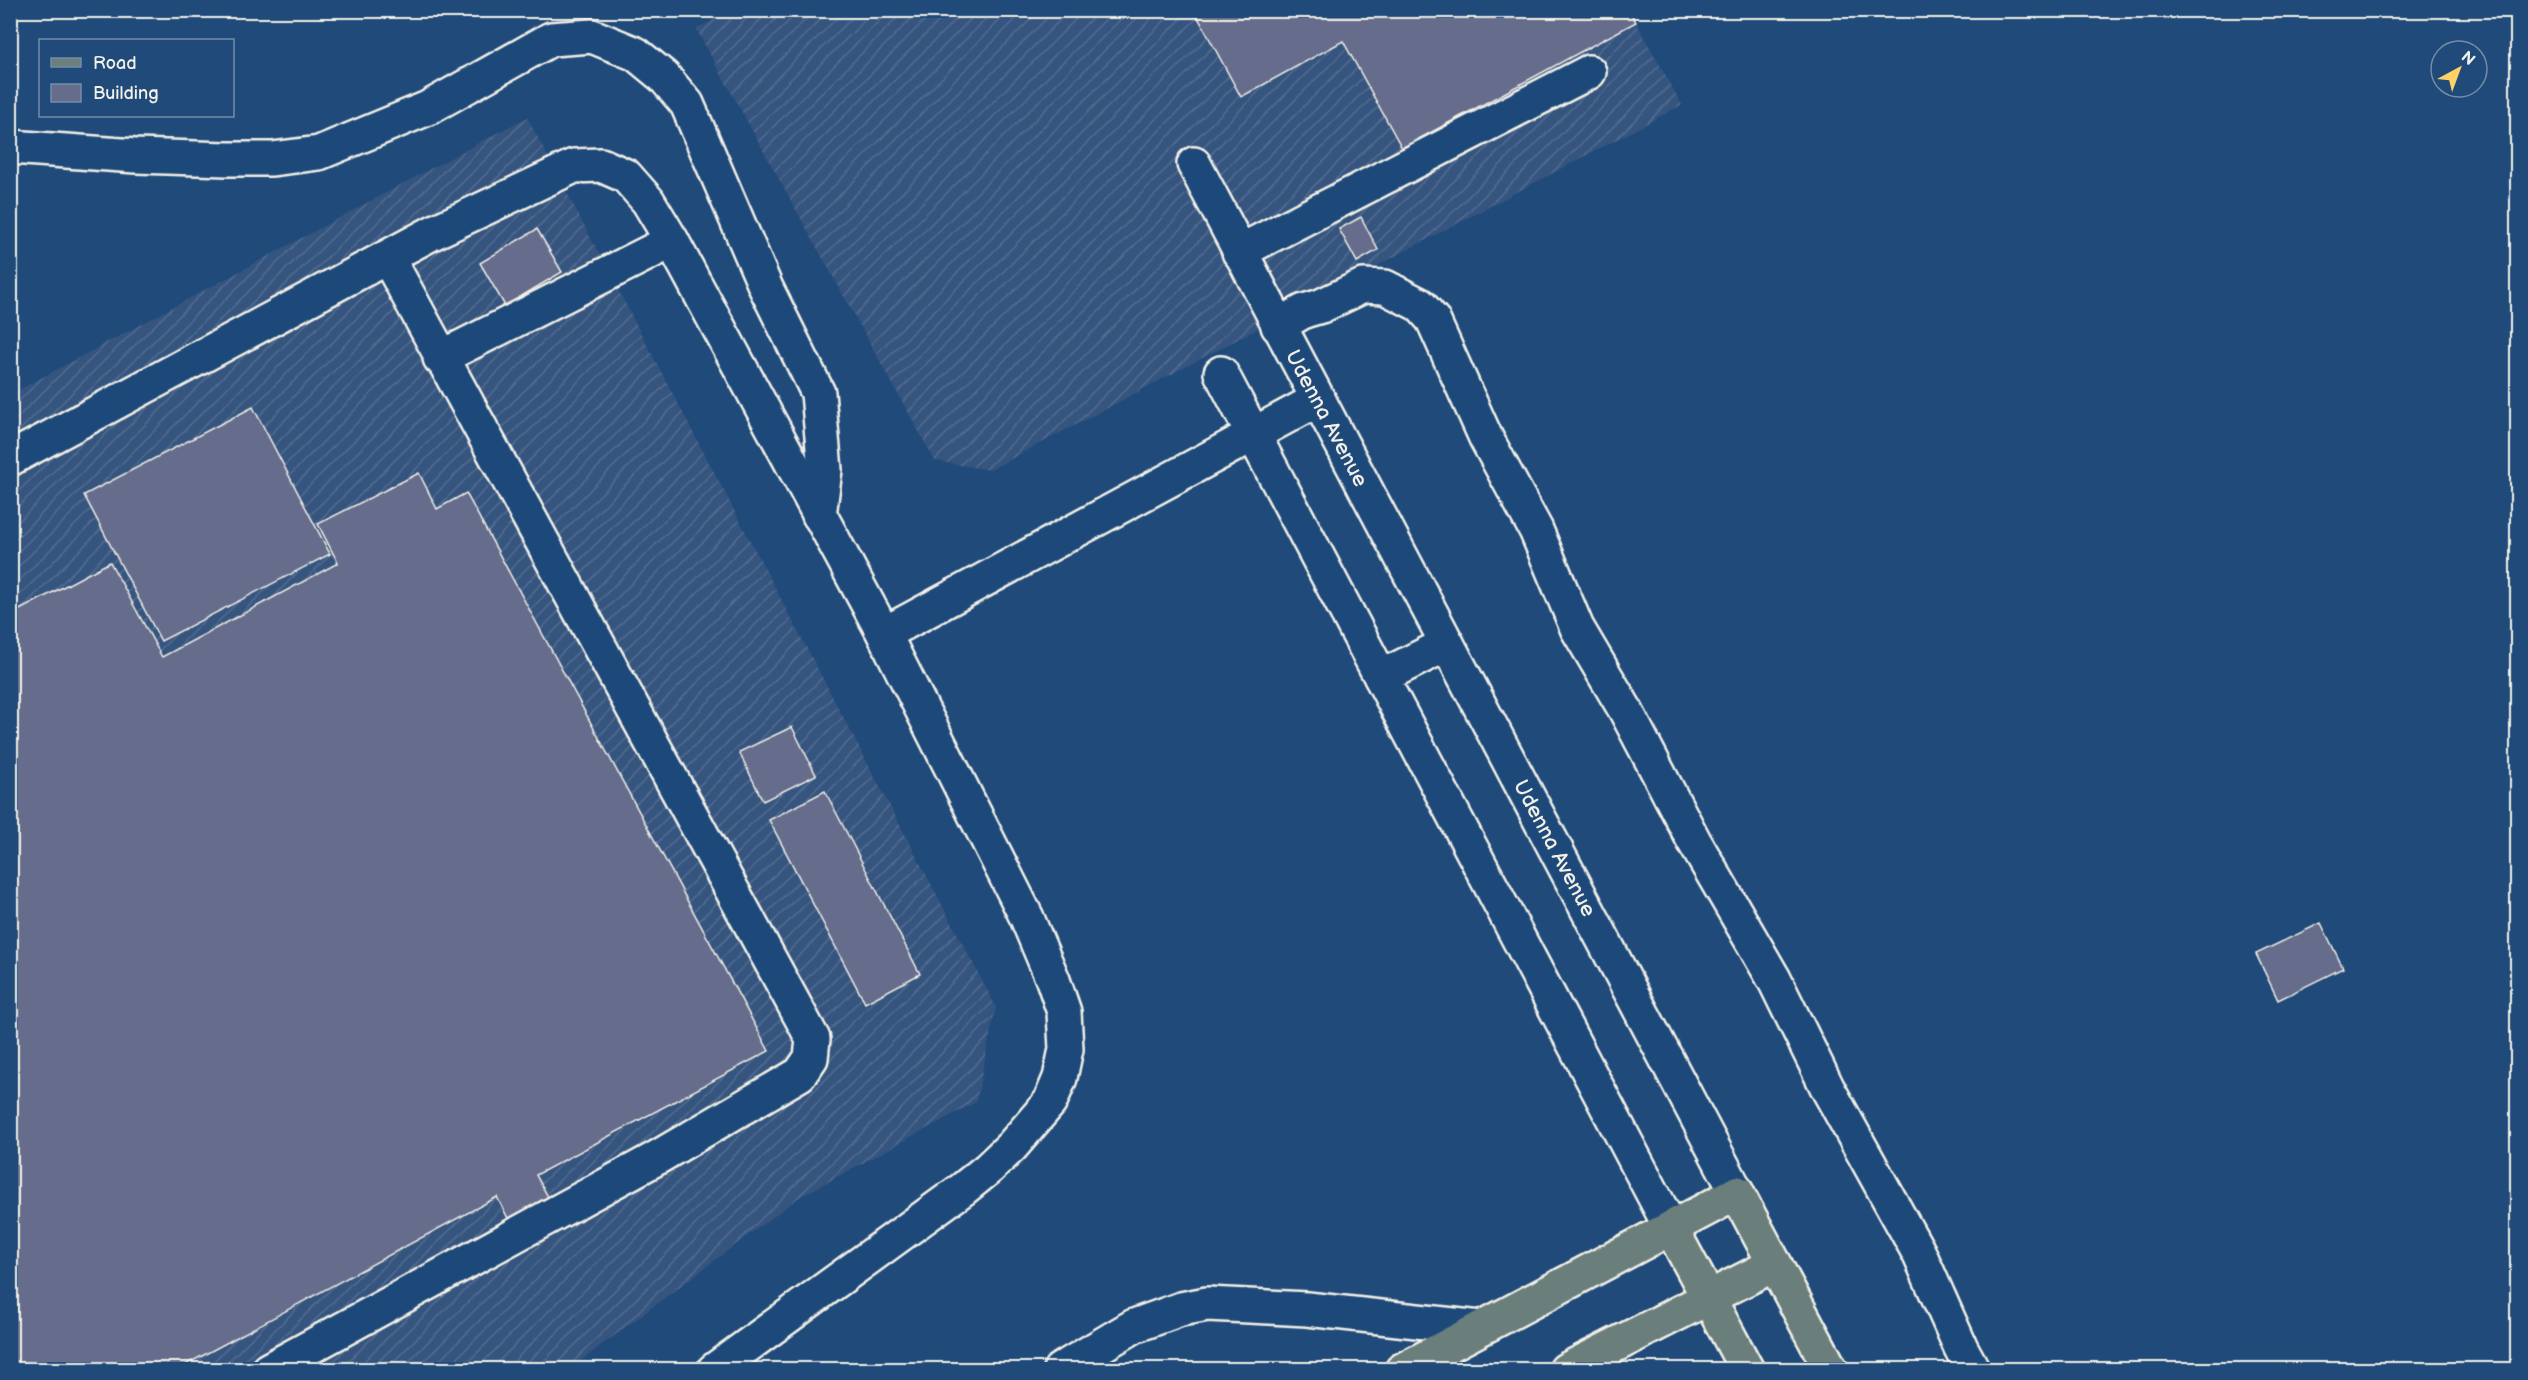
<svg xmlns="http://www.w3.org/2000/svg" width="2528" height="1380" viewBox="0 0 2528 1380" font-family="'Balsamiq Sans',sans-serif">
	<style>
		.industrial { fill: url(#industrial-furrows) }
		.building { fill: #666d8c; stroke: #f4f1e8; stroke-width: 1.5 }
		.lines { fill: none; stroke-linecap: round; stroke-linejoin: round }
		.minor-casing { stroke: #f4f1e8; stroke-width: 38 }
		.major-casing { stroke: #f4f1e8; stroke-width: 38 }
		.highway-casing { stroke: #f4f1e8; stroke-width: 38 }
		.minor { stroke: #1f4a7a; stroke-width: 33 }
		.major { stroke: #6b7f7c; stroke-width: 33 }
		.highway { stroke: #6b7f7c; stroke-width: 33 }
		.labels { text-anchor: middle; stroke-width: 5; stroke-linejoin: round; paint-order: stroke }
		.street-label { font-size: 21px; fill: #f4f1e8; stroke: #1f4a7a }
	</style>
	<defs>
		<pattern id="industrial-furrows" width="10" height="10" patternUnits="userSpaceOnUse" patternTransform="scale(1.5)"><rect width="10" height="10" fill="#34547f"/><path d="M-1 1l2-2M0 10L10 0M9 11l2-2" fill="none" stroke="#526d91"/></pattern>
	</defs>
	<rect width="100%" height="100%" fill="#1f4a7a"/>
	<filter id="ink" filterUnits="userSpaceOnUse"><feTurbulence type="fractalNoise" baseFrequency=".0167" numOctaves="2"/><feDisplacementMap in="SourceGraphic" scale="12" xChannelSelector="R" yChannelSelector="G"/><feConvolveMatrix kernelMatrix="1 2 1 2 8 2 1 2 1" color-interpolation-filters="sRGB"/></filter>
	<g filter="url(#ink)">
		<g class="industrial">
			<path d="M732,10L1630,11L1682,105L990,470L935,461L696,29Z"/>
			<path d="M527,117L996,1007L976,1102L798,1198L570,1369L11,1370V394Z"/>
		</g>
		<g class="building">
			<path d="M1194,10H1629L1636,22L1402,148L1343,41L1241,97Z"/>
			<path d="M1361,217L1378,250L1357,262L1339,229Z"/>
			<path d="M537,229L562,272L505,306L480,263Z"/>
			<path d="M253,407L330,554L161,641L84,495Z"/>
			<path d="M419,473L437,509L466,493L769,1051L536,1175L553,1206L513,1228L497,1197L176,1370H10V615L110,562L162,657L338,563L318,524Z"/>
			<path d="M792,727L816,775L763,801L739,752Z"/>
			<path d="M825,791L920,974L865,1003L769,820Z"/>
			<path d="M2321,923L2343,968L2278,1000L2256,954Z"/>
		</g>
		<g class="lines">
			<g class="minor-casing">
				<g id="minor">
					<path d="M10,147L136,156L227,159H272L319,153L428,108L551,39L592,36L636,54L664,77L687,104L766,288L818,393L825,470L819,515"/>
					<path d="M1194,164L1737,1193"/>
					<path d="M1239,252L1589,72"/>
					<path d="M1278,326L1304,311L1321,306L1363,286L1385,287L1420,305L1433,320L1486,438L1536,530L1577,628L1626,711L1694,841L1774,979L1828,1089L1919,1253L1961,1348L1973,1370"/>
					<path d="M440,358L672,241"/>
					<path d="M1221,373L1671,1228"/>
					<path d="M10,459L432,233L574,166L601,165L626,176L648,201L672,241L884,634L1027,918L1053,980L1064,1012L1066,1049L1060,1078L1050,1102L1012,1146L989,1168L963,1189L714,1370"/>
					<path d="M884,634L1317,400"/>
					<path d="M1381,677L1447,644"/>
					<path d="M268,1370L653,1160L800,1074L811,1058L813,1039L388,258"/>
					<path d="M1060,1370L1134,1326L1181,1309L1207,1304L1307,1309L1481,1328"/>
				</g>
			</g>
			<g class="major-casing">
				<g id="major">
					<path d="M1737,1193L1831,1370"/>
					<path d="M1671,1228L1747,1370"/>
				</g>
			</g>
			<g class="highway-casing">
				<g id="highway">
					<path d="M1402,1370L1737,1193"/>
					<path d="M1566,1370L1775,1264"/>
				</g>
			</g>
			<use href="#minor" class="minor"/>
			<use href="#major" class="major"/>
			<use href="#highway" class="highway"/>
		</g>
	</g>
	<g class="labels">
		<g class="street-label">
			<text transform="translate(1327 418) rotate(62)" y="7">Udenna Avenue</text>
			<text transform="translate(1555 848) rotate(62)" y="7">Udenna Avenue</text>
		</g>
	</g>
	<rect width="2528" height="1380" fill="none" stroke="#1f4a7a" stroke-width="36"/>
	<rect x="18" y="18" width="2492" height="1344" fill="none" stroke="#f4f1e8" stroke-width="2" filter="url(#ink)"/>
	<rect x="39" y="39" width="195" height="78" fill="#1f4a7a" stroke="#748da6" stroke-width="1.5"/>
	<rect x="51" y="58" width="30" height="9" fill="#6b7f7c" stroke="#748da6" stroke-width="1.5"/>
	<text x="93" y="69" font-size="18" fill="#f4f1e8">Road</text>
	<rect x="51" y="84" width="30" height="18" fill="#666d8c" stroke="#748da6" stroke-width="1.5"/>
	<text x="93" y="99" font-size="18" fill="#f4f1e8">Building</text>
	<g transform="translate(2459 69) rotate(41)"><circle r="28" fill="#1f4a7a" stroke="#748da6" stroke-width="1.5"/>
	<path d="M0-4.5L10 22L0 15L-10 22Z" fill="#ffd166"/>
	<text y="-9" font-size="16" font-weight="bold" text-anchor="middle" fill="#f4f1e8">N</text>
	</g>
</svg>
